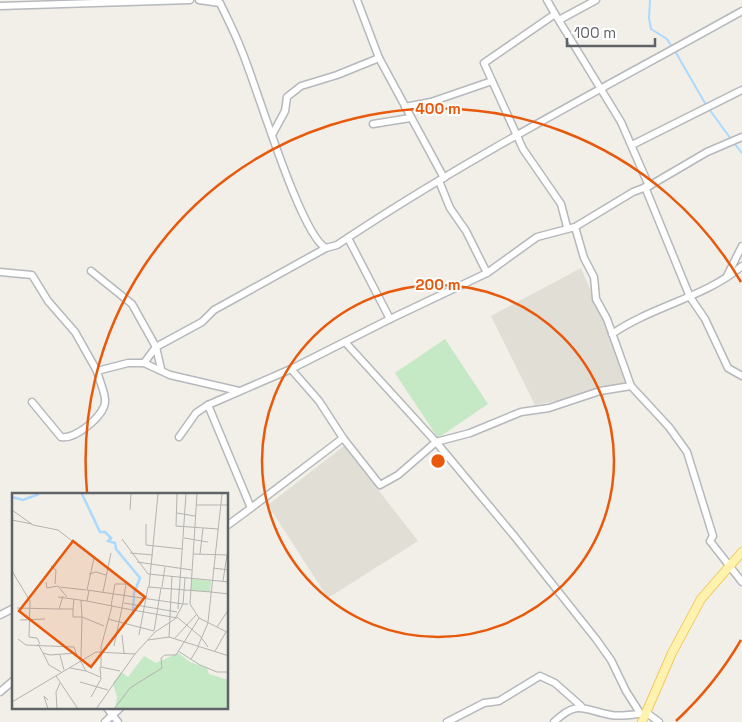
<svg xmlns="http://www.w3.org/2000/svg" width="742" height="722" viewBox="0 0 742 722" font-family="'Space Grotesk',sans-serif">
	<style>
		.education { fill: #e1ded6 }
		.green { fill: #c5e8c5 }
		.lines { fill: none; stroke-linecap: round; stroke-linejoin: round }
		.stream { stroke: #aadaff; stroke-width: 2 }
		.minor-casing { stroke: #b5b8bc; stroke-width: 9 }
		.major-casing { stroke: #f2c960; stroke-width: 10 }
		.minor { stroke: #fff; stroke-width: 6 }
		.major { stroke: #fff2af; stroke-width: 8 }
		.ring { fill: none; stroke: #e8590c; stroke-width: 2.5 }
		.inset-river { fill: none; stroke: #aadaff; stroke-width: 2.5 }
		.inset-road { fill: none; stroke: #b3b3b1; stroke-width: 1 }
		.view { fill: #e8590c; fill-opacity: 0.15; stroke: #e8590c; stroke-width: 2.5 }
		.inset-edge { fill: none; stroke: #5f6368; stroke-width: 2.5 }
		.centre { fill: #e8590c; stroke: #fff; stroke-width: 2.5 }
		.ring-label { font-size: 15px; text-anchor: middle; font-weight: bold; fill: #e8590c; stroke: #fff; stroke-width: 4; stroke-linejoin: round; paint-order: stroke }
	</style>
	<rect width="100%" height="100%" fill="#f1efe8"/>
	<g class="education">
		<path d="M581,268L631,386L535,405L491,316Z"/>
		<path d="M344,446L418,541L328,598L268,505Z"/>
	</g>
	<path class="green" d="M445,339L488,404L438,438L395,373Z"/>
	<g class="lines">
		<g class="stream">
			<path d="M650,0L649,18L651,29L667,39L672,47"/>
			<path d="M675,51L706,105"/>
			<path d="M709,109L731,139"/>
			<path d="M734,143L742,153"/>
		</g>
		<g class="minor-casing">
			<g id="minor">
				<path d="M199,0L220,3C227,18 235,33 241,49C256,83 300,235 326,248L337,245C466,158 606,87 742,11"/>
				<path d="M357,0L379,58L444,178"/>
				<path d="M547,0L555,14"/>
				<path d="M0,6L190,0"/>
				<path d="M559,20L596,0"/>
				<path d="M405,107L431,102L492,81"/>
				<path d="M373,124L410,118"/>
				<path d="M272,135L285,111L287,97L301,86L337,75L379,58"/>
				<path d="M632,145L742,90"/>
				<path d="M439,181L450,208L466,231L487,273"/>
				<path d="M645,187L690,297L705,319L728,368L742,376"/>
				<path d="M567,227L561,204L523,149L484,63L555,14L621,122L649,186L707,152L742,137"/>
				<path d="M575,227L584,258L594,277L596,299L607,319L631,386L669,427L687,452L713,536L710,541L742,582"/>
				<path d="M348,238L390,319L487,273L537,237L575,227L633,192L649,186"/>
				<path d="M91,271L132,304L156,347L161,369"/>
				<path d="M0,272L32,275L48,301L75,332L97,371"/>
				<path d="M727,276L742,246"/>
				<path d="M612,334C652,306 704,298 742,266"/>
				<path d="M144,363L156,347L202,322L214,310L326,248"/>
				<path d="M631,386L600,391L549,408L521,412L470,433L436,442L515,537L596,639L611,660L626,691L640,713"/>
				<path d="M32,402L61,437C75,440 104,416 105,402C106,394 99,380 97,371L128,363H144L170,375L239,391"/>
				<path d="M208,405L251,508L228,525"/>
				<path d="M179,437L196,413L208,405L291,369L390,319"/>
				<path d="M343,438L380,485L398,475L436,442L345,342"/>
				<path d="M251,508L343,438L319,401L291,369"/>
				<path d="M0,615L14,608"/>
				<path d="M0,692L14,680"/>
				<path d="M107,708L118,722"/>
				<path d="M105,722L120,708"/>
				<path d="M447,722L484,703L499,701L540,676L555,683L581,706"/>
				<path d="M554,722C578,699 583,710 611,715C622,717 636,714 647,713L659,722"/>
			</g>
		</g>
		<g class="major-casing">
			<path id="major" d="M642,722L672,653L701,599L742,552"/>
		</g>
		<use href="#minor" class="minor"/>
		<use href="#major" class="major"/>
	</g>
	<g class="ring">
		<circle cx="438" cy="461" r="176"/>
		<path d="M741 640A352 352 0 0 1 676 721M87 492A352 352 0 0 1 741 282"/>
	</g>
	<g transform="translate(12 493)">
		<rect width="216" height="216" fill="#f1efe8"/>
		<path d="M180,86L199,88L198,99L179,97ZM166,160L178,169L195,175L197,181L216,187V216H103L105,204L101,190L109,179L116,184L132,163L144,170Z" fill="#c5e8c5"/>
		<path class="inset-river" d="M70,1L88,39H93L99,45L96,48L103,50L104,56L128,85L122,100L121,122M0,4L11,7L27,1"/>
		<path class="inset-road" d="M165,1L164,33L206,36M185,12H217M0,17L21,32L46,37L82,65L75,97L171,111L173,85M118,17L119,1M165,20L183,23M0,27L20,31M134,31V52L171,56M172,45L196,49M110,46L136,81L217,89M118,60L141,62M181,61L217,62M188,61L191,35M125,69L180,77M39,73L44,77L43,91M201,75L217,77M0,78L18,108L17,144L25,145L28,151M77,81L84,79L94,82M211,88L215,62M34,89L35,95L46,93L55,104M48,94L74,97M137,94L146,1M150,94L153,74M77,97L75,108L110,115M91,99L99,60M199,99L217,101M46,104L75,108M112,110L165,119M178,111L185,1M178,111L187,125L217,140M99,113L103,91H114L110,115L165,125M100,113L89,154V174L108,178M5,115L47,116L51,103M47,116H61L62,106M61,116V124H70L69,107M166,116L174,1M165,124L189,144L196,154M96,126L142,138M8,127L33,126M196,129L210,1M205,134L217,116M142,138L149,95M110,142L112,160M127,142L136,94L199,99M157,144L160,83M163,145L184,122M6,146L14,152L62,154L64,160M136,147L157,144L217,163M26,151L31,160L38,162L64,160L74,178L88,184M102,153L110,115M186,153L196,130M166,158L188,172L205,179H217M203,158L214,139M31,160L37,172L49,179M123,161L143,139L163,126L171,111H176M48,162L52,177M153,162H164L187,125M69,165L70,124L92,133M179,166L187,153M58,175L74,178M44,183L66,216M68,189L96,197M79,204L89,186L88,174M0,209L84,159L123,161M36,216L32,203L36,207M45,216L44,199L48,190M84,216L123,161M102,216L118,195L150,175L149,165L153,162"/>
		<path class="view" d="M61,48L133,104L79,174L7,118Z"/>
		<rect width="216" height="216" class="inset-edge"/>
	</g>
	<circle cx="438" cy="461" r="8" class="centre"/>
	<g class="ring-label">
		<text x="438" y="114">400 m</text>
		<text x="438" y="290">200 m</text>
	</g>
	<path d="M567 38v8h88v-8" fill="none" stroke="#5f6368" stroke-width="2.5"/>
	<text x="574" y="38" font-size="15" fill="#5f6368" stroke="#ffffff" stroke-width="4" paint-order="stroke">100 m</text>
</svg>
